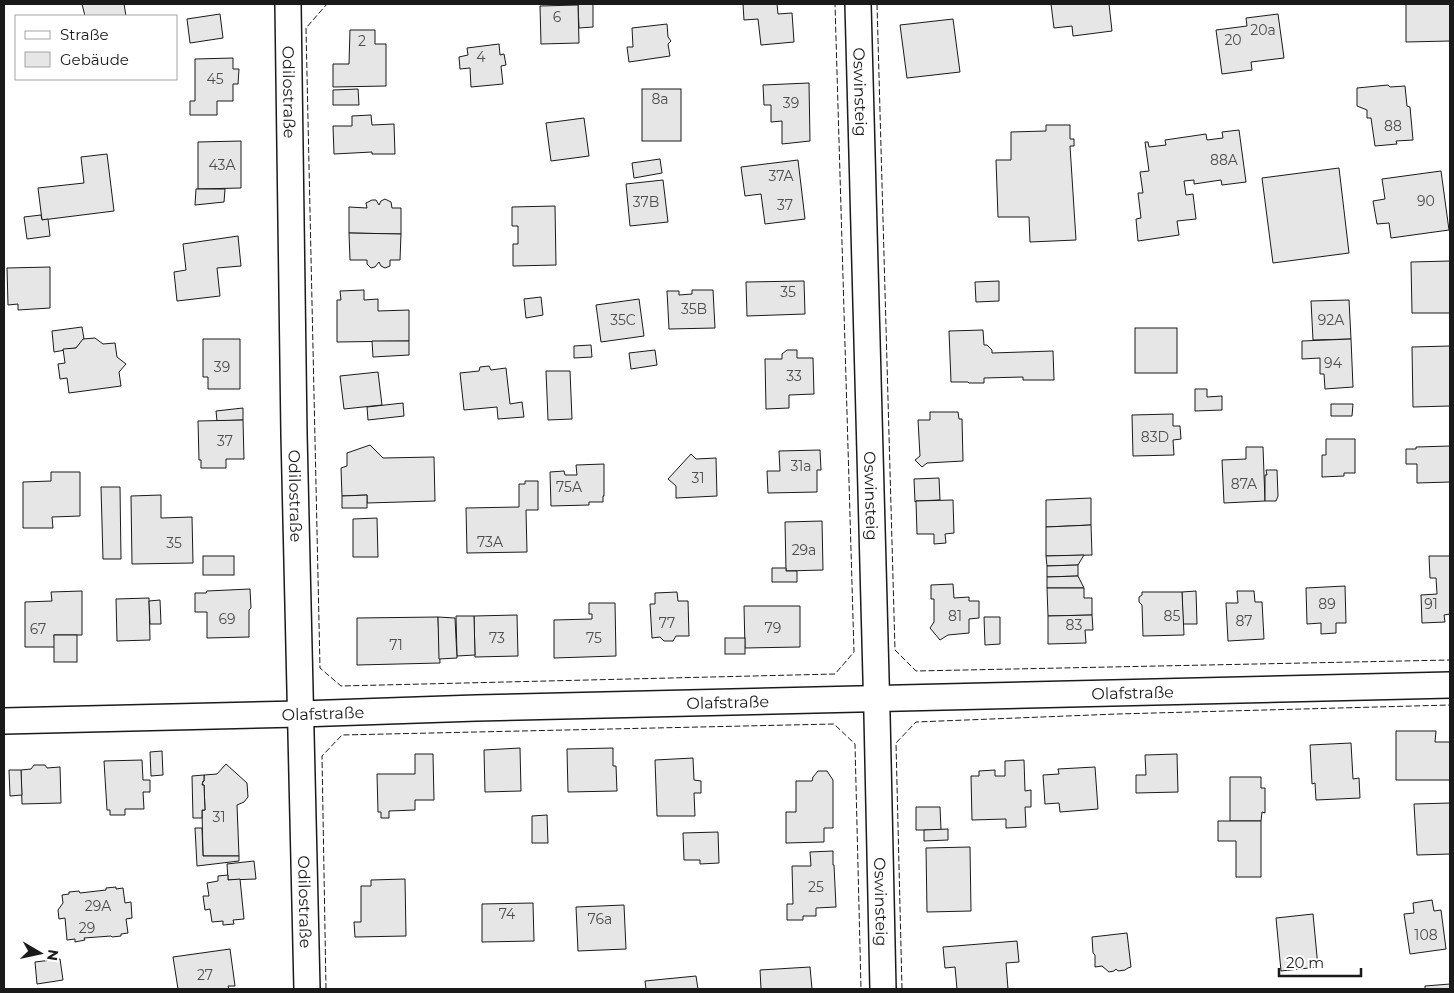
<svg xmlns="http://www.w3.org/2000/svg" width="1454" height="993" viewBox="0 0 1454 993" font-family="Montserrat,sans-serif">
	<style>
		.building { fill: #e6e6e6; stroke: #1a1a1a }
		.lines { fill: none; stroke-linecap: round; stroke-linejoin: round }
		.minor-casing { stroke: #1a1a1a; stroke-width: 28 }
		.minor { stroke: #fff; stroke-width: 25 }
		.fence { stroke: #1a1a1a; stroke-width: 1; stroke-dasharray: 6 2.5; stroke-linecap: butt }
		.labels { text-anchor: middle; stroke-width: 4; stroke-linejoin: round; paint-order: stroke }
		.number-label { font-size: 14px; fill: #4d4d4d }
		.street-label { font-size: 16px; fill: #1a1a1a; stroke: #fff }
	</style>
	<rect width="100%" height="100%" fill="#fff"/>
	<g class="building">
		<path d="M82,4H124L126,16H85Z"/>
		<path d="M576,4H593V27L579,28L578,5Z"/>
		<path d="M743,4H777L778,14L792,13L794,42L761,45L758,19L744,20Z"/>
		<path d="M1051,4H1109L1112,31L1073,36L1072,26L1054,28Z"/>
		<path d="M1406,4H1450V41L1406,42Z"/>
		<path d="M578,5L579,43L541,44L540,6Z"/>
		<path d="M220,14L223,38L190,43L187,19Z"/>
		<path d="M1278,14L1284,58L1251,62L1252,70L1222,74L1216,30L1247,26L1246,18Z"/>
		<path d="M953,19L960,72L907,78L900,25Z"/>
		<path d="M667,24L668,37L671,41L668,44L670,56L629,62L627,47H633L632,28Z"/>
		<path d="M350,30H375V44H386V86L333,87V64H349Z"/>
		<path d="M499,44L500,55L504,54L506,65L501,66L503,84L471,87L470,68L460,69L459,57L468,55L467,48Z"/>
		<path d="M233,58V69H239L238,84H233V101H217V115H190V101H195V59Z"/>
		<path d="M809,83L810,141L782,144V121L771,122V105H764L763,85Z"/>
		<path d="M1388,85L1390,87L1405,86L1407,106L1410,107L1413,140L1396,141L1397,144L1375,146L1371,118H1367V110L1357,106V88Z"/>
		<path d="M358,89L359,105H333V90Z"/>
		<rect x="642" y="89" width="39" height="52"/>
		<path d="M371,115L372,125L394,124L395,154H372V152L334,154L333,126H352V116Z"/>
		<path d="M584,118L589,156L551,161L546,123Z"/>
		<path d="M1046,125H1070V139H1074V146H1070L1076,240L1030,242L1029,217H998L996,160H1011V132L1046,131Z"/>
		<path d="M1239,130L1246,182L1222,185L1221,180L1194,184V180L1184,181L1186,195L1193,194L1196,219L1177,221L1179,235L1138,241L1136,219L1141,218L1138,193H1143L1140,172L1149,171L1145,142H1148L1149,147L1166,145L1165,140L1206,134L1207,140L1223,138L1222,132Z"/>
		<path d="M241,141V188L198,189V142Z"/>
		<path d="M107,154L114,211L42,220L38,188L84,183L81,157Z"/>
		<path d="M660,159L662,173L634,178L632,163Z"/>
		<path d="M798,160L805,219L765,224L761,194L745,196L741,167Z"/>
		<path d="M1339,168L1349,253L1273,263L1262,178Z"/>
		<path d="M1441,171L1449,230L1391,238L1389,223L1377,224L1373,201L1385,199L1382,179Z"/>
		<path d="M663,180L668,222L630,226L626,184Z"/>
		<path d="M196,189H225L224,202L195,205Z"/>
		<path d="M385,199L391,202L392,208H401V234L349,233V207L367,208L366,203L372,200H376L379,205L381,201Z"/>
		<path d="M555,206L556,265L513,266V244H518V226H512V207Z"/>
		<path d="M41,215L42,220L48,219L50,236L27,239L24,217Z"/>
		<path d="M349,233L401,234L400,260H390V266L385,268L381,266L379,262L375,267L371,268L367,264V260H350Z"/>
		<path d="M238,236L241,266L217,268L220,296L177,301L174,272L186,270L183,244Z"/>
		<path d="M1450,261V313H1412L1411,262Z"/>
		<path d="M50,267V308L18,310V304L8,305L7,268Z"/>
		<path d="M804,281L805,314L747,316L746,282Z"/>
		<path d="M999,281V301L976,302L975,282Z"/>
		<path d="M364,290V300L378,299V311L409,310V341L337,342V300H341L340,291Z"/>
		<path d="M692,290H713L715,328L669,329L667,291H679V295L692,294Z"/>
		<path d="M541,297L543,315L526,318L524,299Z"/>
		<path d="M639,299L644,336L601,342L596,305Z"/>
		<path d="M1349,300L1351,339L1313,340L1311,301Z"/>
		<path d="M82,327L84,339L76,348L54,352L52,331Z"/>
		<rect x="1135" y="328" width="42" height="45"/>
		<path d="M983,330L984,345H987L992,350V353L1053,351L1054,380H1023V377L984,378V383H969L968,382H951L949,331Z"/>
		<path d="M95,338L103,344L115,343L117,357L126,364L119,372L121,386L69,393L67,378L60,379L58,364L65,363L63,349L76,348L83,339Z"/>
		<path d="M203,339H240V389H208V377H203Z"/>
		<path d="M1351,339L1353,387L1325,389L1324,374H1320V358L1302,359V341Z"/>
		<path d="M372,341H409V355L373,357Z"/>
		<path d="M591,345L592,357L574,358V346Z"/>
		<path d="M1450,346V406L1413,407L1412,347Z"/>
		<path d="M655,350L657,365L631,369L629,353Z"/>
		<path d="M787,350H797V358H813L814,394L789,395V408L766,409L765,359H782V354Z"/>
		<path d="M489,366L491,370L506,368L510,404L522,402L524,417L498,419L497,407L464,410L460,373L479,371L480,367Z"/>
		<path d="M546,371H570L572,419L548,420Z"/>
		<path d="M378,372L382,405L344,409L340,376Z"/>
		<path d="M1195,389H1207V397L1222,396V410L1195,411Z"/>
		<path d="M403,403L404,416L368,420L367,407Z"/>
		<path d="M1331,404H1353L1352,416H1331Z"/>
		<path d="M243,408V420L217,421L216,411Z"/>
		<path d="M930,412H958L959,419H962L963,461L927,463L922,467L915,460L920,456L918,420H930Z"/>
		<path d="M1173,414V426H1180L1181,439L1173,440L1174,455L1133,456L1132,415Z"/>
		<path d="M243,420L244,459H226V468H201V460H199L198,421Z"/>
		<path d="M1326,439H1355V473H1344V476L1322,477V455H1326Z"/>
		<path d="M370,445L383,458L434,457L435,501L367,503V495L342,496L341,468L347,466V453Z"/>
		<path d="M1450,446V482L1417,483V464H1406V449H1416V447Z"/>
		<path d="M1246,447H1263L1265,501L1224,503L1222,460L1246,459Z"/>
		<path d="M820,450L821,470H817V492L768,493L767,471H780L779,451Z"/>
		<path d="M691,454L696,459L716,458L717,496L676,498V486L668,479Z"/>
		<path d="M604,464V496H603V502H589V505L551,506L550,472L564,471L565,475H577L576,465Z"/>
		<path d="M1266,470H1277L1278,496L1276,501H1265V475H1267Z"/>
		<path d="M51,472H80V516L52,517L53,528H23V482L51,481Z"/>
		<path d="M939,478L940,500L916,501L915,502L914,479Z"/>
		<path d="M525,481H538V510H526L527,552L467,553L466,508L519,507V484H525Z"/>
		<path d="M101,487H120L121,559H103Z"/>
		<path d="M161,495V518L192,517L193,563L132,564L131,496Z"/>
		<path d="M367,495V508H342V496Z"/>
		<path d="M1091,498V525L1046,527V500Z"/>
		<path d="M953,500L954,533L945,534L946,543L934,544V534H917L916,501Z"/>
		<path d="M377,518L378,557H353V519Z"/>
		<path d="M822,521L823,570L786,571L785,522Z"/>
		<path d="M1091,525L1092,555L1046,556V527Z"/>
		<path d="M1084,555L1078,565L1047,566L1046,556Z"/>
		<rect x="203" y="556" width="31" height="19"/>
		<path d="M1429,556H1450V614L1444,615L1445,622L1422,623L1421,595L1437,594L1436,578H1430Z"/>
		<path d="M1078,565V576L1047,577V566Z"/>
		<path d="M772,568H786V571H797V582H772Z"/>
		<path d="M1078,576L1084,588H1047V577Z"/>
		<path d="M953,584L954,598L969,597V601H979V618L969,619V633L948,635L940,640L930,628L934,622V599H931V585Z"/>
		<path d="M1345,586L1346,623H1336V633L1321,634V623L1307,624L1306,588Z"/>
		<path d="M1047,588H1084V598H1092V615L1048,616Z"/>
		<path d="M250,589L251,608L249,610V637L207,638V612H195V593H206L207,591Z"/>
		<path d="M82,591V635H54L55,647H25V602L52,601L51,592Z"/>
		<path d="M1196,591L1197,624H1183L1182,592Z"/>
		<path d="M1237,591H1254L1255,602H1262L1264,639L1228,641L1226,603H1238Z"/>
		<path d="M677,592L678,601H688L689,636H676L673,641H664L660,637L652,638L650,604H655V593Z"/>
		<path d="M1142,592H1182L1184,635L1143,636L1142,605L1139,602V597L1142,595Z"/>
		<path d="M149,598L150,640L117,641L116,599Z"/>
		<path d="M160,600L161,624H150L149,601Z"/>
		<path d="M589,603H615L616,656L554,658V620L592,619V614H589Z"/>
		<path d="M744,606H800V647L745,648Z"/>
		<path d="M517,615L518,656L475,657L474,616Z"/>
		<path d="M1092,615L1093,630H1085L1086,643L1048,644V616Z"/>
		<path d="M456,616H474L475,655L457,656Z"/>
		<path d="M438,617L440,663L357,665V618Z"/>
		<path d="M438,617L455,618L457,658L439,659Z"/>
		<path d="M984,617H1000V644L985,645Z"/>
		<rect x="54" y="635" width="23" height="27"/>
		<rect x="725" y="638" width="20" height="16"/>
		<path d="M1396,731H1436L1435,742H1450V780H1396Z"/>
		<path d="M1351,743L1353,779L1359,778L1360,798L1316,800L1315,783L1312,784L1310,745Z"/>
		<path d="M520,748L521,791L485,792L484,750Z"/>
		<path d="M613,748V766H616L617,791L568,792L567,749Z"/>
		<path d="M162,751L163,775L151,776L150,752Z"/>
		<path d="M415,754H433L434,800H415V810L389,811V818H381V812H378L377,774H415Z"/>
		<path d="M1177,754L1178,792L1136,793V775H1146L1145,755Z"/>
		<path d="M693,758L694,780L701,781V793H694L695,816H657L655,760Z"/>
		<path d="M142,760L143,780H150V792H143L144,809H125V815H110V810H107L104,761Z"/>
		<path d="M1024,760L1025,791L1031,790V807H1025L1026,827L1006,828V819L972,820L971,776H979V771L995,770V776H1005V761Z"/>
		<path d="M226,764L247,783L248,797L244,802L237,805L239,856H203L202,810H205L204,785H202L203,781H204V775L217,774Z"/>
		<path d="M34,765H45L47,768L60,767L61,803L22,804L21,770L31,769Z"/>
		<path d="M1095,767L1098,809L1060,812L1059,803L1045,804L1043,775L1059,774L1058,769Z"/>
		<path d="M9,770H21L22,795L10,796Z"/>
		<path d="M818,771H827L833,780V828H824V842L786,843V812H796V781H812L813,777Z"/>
		<path d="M204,775V781H203L202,785H204L205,810H202V818H193L192,776Z"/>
		<path d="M1230,777H1261V788H1265V813L1262,812L1261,821H1230Z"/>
		<path d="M1450,803V854L1417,855L1414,804Z"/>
		<path d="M916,807H940L941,830H916Z"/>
		<path d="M547,815L548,843H532V816Z"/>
		<path d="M1218,821H1261V877H1236V841H1218Z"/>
		<path d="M195,828H202L203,856H239V861L197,866Z"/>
		<path d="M948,829V840L924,841V830Z"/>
		<path d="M718,832L719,863L700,864V860H684L683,833Z"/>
		<path d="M970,847L971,911L927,912L926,848Z"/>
		<path d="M833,851V865H834L836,907L816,908V916H803V920H787V904H793L792,866H811L810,852Z"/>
		<path d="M254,861L256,879L228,880L227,864Z"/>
		<path d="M228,875V880L240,879L244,919L233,920L234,924L223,925V921L212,922L210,909L205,910L203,896H209L207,883L218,881V876Z"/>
		<path d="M405,879L406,936L355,937L354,922H361V886H371V880Z"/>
		<path d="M116,887V889L123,888L125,903L131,902L132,918L126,919L128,933L121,934V936L112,937L111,936L84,938L85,940L75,942V939L67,940L65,918L59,919L58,910L63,903L62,895L69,894V892L79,891L80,893L106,890V888Z"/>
		<path d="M1432,900L1434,911L1441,910L1446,949L1410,954L1404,914L1414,913L1413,903Z"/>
		<path d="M533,903L534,941L482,942V904Z"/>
		<path d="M624,905L626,949L578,951L576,907Z"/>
		<path d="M1313,914L1318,967L1281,971L1276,918Z"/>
		<path d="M1127,933L1131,967L1128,968L1125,970L1118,971L1116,969L1114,971L1109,972L1102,966L1095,967V955L1093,953L1092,937Z"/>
		<path d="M1017,941L1019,962L1006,963L1008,989H957L955,967L945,968L943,947Z"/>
		<path d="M230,949L235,986H228L229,989H178L173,957Z"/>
		<path d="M60,959L63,980L37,984L35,962Z"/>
		<path d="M810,967L812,989H761L760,970Z"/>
		<path d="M696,976L698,989H646L645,981Z"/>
		<path d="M1450,984V989H1425V986Z"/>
	</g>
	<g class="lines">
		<g class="minor-casing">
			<g id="minor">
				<path id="s1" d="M288,4L294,434L307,989"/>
				<path id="s2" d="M858,4L877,715L883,989"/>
				<path id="s3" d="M4,721L300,714L476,708L1450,685"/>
			</g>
		</g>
		<use href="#minor" class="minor"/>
		<g class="fence">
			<path d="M329,4H327L306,28L320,668L341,686L835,674L854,652L835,4"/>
			<path d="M877,4L895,650L916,671L1450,660"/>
			<path d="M326,989L322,756L342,735L834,724L855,744L861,989"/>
			<path d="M902,989L896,743L916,722L1117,714L1450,705"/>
		</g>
	</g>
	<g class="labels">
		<g class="number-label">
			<text x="557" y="22">6</text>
			<text x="1263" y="35">20a</text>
			<text x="1233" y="45">20</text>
			<text x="362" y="46">2</text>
			<text x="481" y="62">4</text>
			<text x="215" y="84">45</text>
			<text x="660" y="104">8a</text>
			<text x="791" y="108">39</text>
			<text x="1393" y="131">88</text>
			<text x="1224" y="165">88A</text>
			<text x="222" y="170">43A</text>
			<text x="781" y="181">37A</text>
			<text x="1426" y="206">90</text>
			<text x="646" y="207">37B</text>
			<text x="785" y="210">37</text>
			<text x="788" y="297">35</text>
			<text x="694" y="314">35B</text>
			<text x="623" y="325">35C</text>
			<text x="1331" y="325">92A</text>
			<text x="1333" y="368">94</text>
			<text x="222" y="372">39</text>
			<text x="794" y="381">33</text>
			<text x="1155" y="442">83D</text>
			<text x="225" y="446">37</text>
			<text x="801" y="471">31a</text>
			<text x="698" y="483">31</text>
			<text x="1244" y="489">87A</text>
			<text x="569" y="492">75A</text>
			<text x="490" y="547">73A</text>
			<text x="174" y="548">35</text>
			<text x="804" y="555">29a</text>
			<text x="1327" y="609">89</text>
			<text x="1431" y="609">91</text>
			<text x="955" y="621">81</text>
			<text x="1172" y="621">85</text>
			<text x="227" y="624">69</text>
			<text x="1244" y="626">87</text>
			<text x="667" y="628">77</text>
			<text x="1074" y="630">83</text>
			<text x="773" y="633">79</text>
			<text x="38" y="634">67</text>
			<text x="497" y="643">73</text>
			<text x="594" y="643">75</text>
			<text x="396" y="650">71</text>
			<text x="219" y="822">31</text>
			<text x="816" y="892">25</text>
			<text x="98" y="911">29A</text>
			<text x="507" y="919">74</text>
			<text x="600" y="924">76a</text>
			<text x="87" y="933">29</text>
			<text x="1426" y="940">108</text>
			<text x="205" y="980">27</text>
		</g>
		<g class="street-label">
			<text dy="6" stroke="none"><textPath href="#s1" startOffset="88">Odilostraße</textPath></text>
			<text dy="6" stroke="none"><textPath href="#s2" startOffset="88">Oswinsteig</textPath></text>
			<text dy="6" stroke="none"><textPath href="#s2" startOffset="492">Oswinsteig</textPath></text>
			<text dy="6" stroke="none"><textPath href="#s1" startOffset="492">Odilostraße</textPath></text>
			<text dy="6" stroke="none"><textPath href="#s3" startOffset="1129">Olafstraße</textPath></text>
			<text dy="6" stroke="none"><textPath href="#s3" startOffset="724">Olafstraße</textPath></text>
			<text dy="6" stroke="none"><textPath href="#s3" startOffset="319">Olafstraße</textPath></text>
			<text dy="6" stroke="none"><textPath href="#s1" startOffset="898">Odilostraße</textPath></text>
			<text dy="6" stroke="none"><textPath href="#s2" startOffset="898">Oswinsteig</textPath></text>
		</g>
	</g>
	<rect width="1454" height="993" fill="none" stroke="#1a1a1a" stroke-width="10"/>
	<rect x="15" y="15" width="162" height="65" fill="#ffffff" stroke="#a3a3a3"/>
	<rect x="25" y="31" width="25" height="8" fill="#ffffff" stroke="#a3a3a3"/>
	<text x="60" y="40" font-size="15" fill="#1a1a1a">Straße</text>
	<rect x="25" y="52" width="25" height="15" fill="#e6e6e6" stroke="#a3a3a3"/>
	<text x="60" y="65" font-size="15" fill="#1a1a1a">Gebäude</text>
	<g transform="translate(40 953) rotate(99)" stroke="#ffffff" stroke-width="4" paint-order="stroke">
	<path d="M0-4L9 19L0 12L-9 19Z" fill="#1a1a1a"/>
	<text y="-8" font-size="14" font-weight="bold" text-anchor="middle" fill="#1a1a1a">N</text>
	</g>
	<path d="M1279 968v8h82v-8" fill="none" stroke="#1a1a1a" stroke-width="2.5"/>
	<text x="1286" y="968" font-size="15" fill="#1a1a1a" stroke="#ffffff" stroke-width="4" paint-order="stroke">20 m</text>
</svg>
